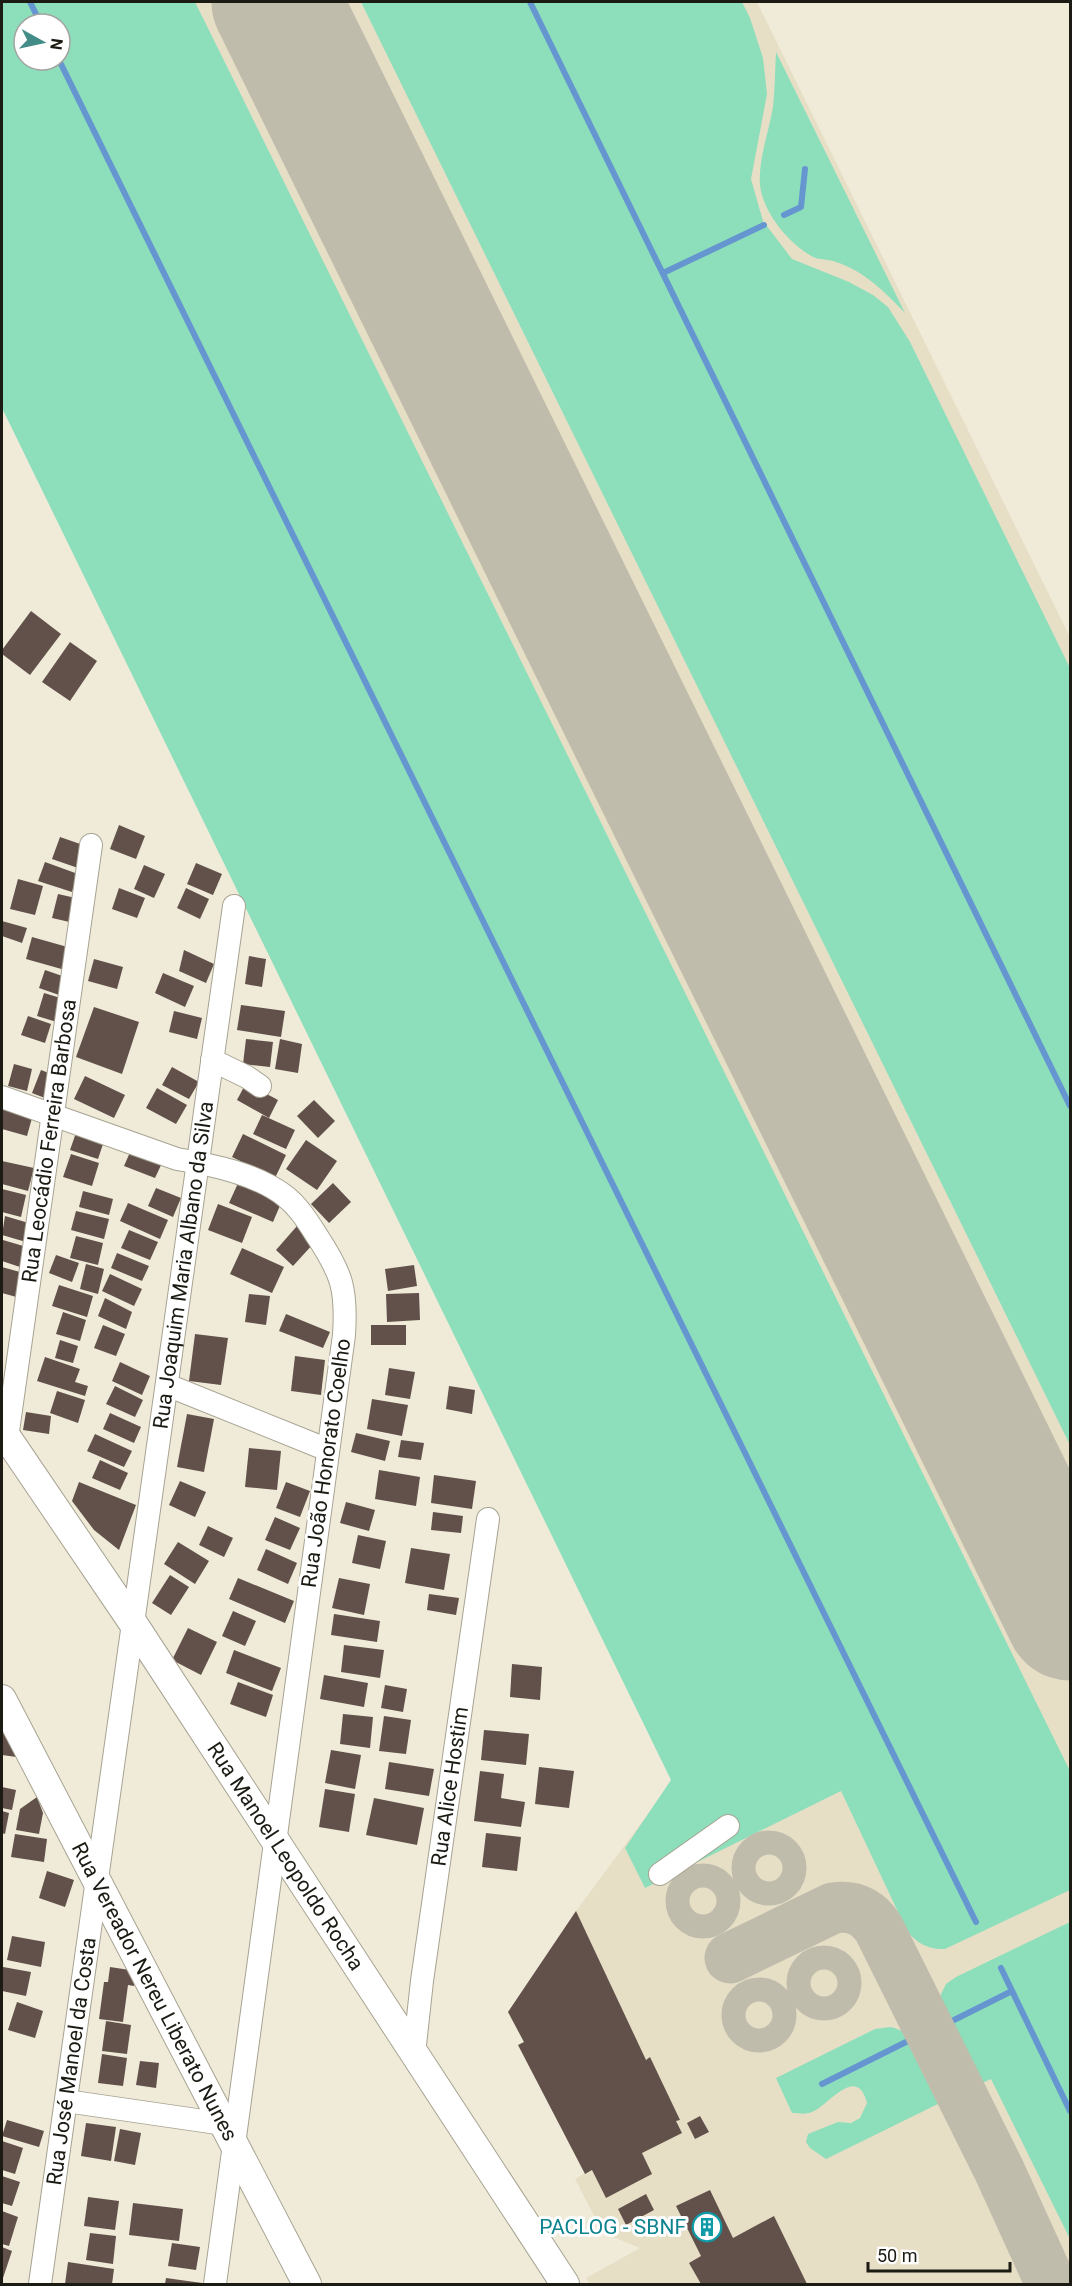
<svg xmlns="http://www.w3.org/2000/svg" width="1072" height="2286" viewBox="0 0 1072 2286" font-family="Roboto,sans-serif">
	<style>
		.built { fill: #e6dfc6; fill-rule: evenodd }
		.green { fill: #8ddebb; fill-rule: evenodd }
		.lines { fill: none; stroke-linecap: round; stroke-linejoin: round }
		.stream { stroke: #6696d0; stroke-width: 6 }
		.taxiway { stroke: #c0bcac; stroke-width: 51 }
		.runway { stroke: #c0bcac; stroke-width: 129 }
		.building { fill: #61514a }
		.minor-casing { stroke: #a7a392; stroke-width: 24 }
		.major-casing { stroke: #a7a392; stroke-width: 30 }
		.minor { stroke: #fff; stroke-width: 22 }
		.major { stroke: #fff; stroke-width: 28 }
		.labels { text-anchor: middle; stroke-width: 6; stroke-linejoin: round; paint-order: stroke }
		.street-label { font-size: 21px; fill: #1b1a13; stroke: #fff }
		.culture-label { font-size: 21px; fill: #0d838f; stroke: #fff; text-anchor: end }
	</style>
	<rect width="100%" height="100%" fill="#f0ebd9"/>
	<path class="built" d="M2,2H757L1070,637V2284H590L586,2278L640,2248L603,2233L575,2179L585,2173L518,2045L524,2042L508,2012L576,1911L673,1780ZM24,24H60V60H24Z"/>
	<g class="green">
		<path d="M2,2H195L1070,1771V1890L945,1949C928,1950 917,1943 907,1931L841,1791L645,1888L625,1848L671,1780L2,408ZM24,24H60V60H24Z"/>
		<path d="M361,2H742L750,18L763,58L767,94L751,179L763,221L792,259L849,282L873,295L888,307L910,342L1070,668V1445Z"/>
		<path d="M776,52L905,313C885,292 864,271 836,262C829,259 820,260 813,257C789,244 763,213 760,185C758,159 769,132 773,107C775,89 775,70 776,52Z"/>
		<path d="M1070,1922V2239L991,2079L976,2086L939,2012L941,1994L946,1984L956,1977Z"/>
		<path d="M890,2027C923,2033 933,2072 946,2100L826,2159L810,2148L806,2142L808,2134L838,2122L851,2123L860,2118L867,2103C857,2063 828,2106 812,2112C805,2115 799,2113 792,2113L776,2078L875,2029Z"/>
	</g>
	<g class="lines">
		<g class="stream">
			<path d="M30,2L41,24"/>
			<path d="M530,2L1070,1106"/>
			<path d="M59,60L976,1922"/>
			<path d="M784,215L801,207L805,169"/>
			<path d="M663,273L764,225"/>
			<path d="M1001,1968L1070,2111"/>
			<path d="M954,2020L1012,1991"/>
			<path d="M822,2084L906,2042"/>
		</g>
		<g class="taxiway">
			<circle cx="769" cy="1868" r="12"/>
			<circle cx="703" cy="1901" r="12"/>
			<path d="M730,1958L833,1908C854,1905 868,1912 879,1929L999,2170L1051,2284"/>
			<circle cx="824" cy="1983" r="12"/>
			<circle cx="759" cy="2015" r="12"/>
		</g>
		<path class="runway" d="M276,2L1070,1616"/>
	</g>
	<g class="building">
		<path d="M31,611L61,634L30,675L2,654V650Z"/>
		<path d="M70,642L97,661L70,701L42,682Z"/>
		<path d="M119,825L145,836L136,859L110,849Z"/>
		<path d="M60,837L86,846L78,868L52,859Z"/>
		<path d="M45,862L78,874L72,892L38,881Z"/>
		<path d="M196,863L222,874L213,895L187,884Z"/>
		<path d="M144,865L165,874L154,898L134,889Z"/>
		<path d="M18,879L43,886L35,915L10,909Z"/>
		<path d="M119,888L145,898L137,918L112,909Z"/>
		<path d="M186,888L209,899L200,919L177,908Z"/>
		<path d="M58,894L80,899L74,923L52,918Z"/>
		<path d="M2,921L27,928L22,943L2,936Z"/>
		<path d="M32,937L71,948L65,970L26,959Z"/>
		<path d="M184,950L214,964L206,983L179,971Z"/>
		<path d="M249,956L266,959L262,987L245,984Z"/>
		<path d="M94,959L123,967L117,989L88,981Z"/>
		<path d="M45,970L68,978L62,996L39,988Z"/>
		<path d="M163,973L194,986L185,1007L155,993Z"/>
		<path d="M44,993L67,1000L60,1023L37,1016Z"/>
		<path d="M241,1005L285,1011L281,1037L237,1030Z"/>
		<path d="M94,1007L139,1022L122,1074L76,1057Z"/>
		<path d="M174,1011L202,1018L197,1039L169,1032Z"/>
		<path d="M28,1016L51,1024L45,1043L21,1035Z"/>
		<path d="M246,1039L273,1042L270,1067L243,1064Z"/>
		<path d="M280,1039L302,1044L298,1073L275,1069Z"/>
		<path d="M14,1064L32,1069L27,1091L8,1086Z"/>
		<path d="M172,1067L199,1082L189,1099L162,1085Z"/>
		<path d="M41,1070L59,1077L50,1100L32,1093Z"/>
		<path d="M85,1076L125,1095L114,1118L74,1099Z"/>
		<path d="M246,1083L278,1100L269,1118L237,1100Z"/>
		<path d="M157,1088L187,1105L176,1124L146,1108Z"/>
		<path d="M314,1100L335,1121L318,1138L297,1116Z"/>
		<path d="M3,1109L32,1118L27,1136L2,1129Z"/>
		<path d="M262,1115L295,1130L286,1149L253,1134Z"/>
		<path d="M77,1130L105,1138L98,1159L70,1150Z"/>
		<path d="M243,1134L286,1155L275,1178L232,1157Z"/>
		<path d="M306,1140L337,1161L317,1190L286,1169Z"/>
		<path d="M131,1150L162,1163L155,1178L124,1166Z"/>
		<path d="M71,1154L99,1163L92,1186L63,1177Z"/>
		<path d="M2,1161L34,1168L28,1191L2,1184Z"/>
		<path d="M239,1181L282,1201L273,1222L229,1203Z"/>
		<path d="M333,1183L351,1202L329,1223L311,1204Z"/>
		<path d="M156,1188L181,1198L173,1217L148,1206Z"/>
		<path d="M2,1189L26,1195L21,1217L2,1212Z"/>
		<path d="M83,1191L113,1199L109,1215L79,1207Z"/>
		<path d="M128,1203L168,1220L160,1239L120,1221Z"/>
		<path d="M218,1204L252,1217L242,1243L208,1230Z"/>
		<path d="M76,1211L109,1219L104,1239L71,1230Z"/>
		<path d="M5,1216L32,1224L26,1242L2,1235Z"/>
		<path d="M297,1226L314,1243L293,1266L276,1250Z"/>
		<path d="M129,1230L158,1242L150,1260L121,1248Z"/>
		<path d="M76,1236L103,1243L98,1265L70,1258Z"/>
		<path d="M3,1240L30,1248L23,1268L2,1261Z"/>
		<path d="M242,1248L284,1267L272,1293L230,1274Z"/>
		<path d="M117,1253L149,1266L142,1281L111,1268Z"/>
		<path d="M56,1255L79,1263L72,1282L49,1273Z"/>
		<path d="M86,1264L104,1269L98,1294L80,1289Z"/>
		<path d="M414,1265L417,1286L388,1291L385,1269Z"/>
		<path d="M2,1267L27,1274L20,1298L2,1293Z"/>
		<path d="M110,1274L142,1289L134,1306L102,1291Z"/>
		<path d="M59,1285L93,1296L87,1317L52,1306Z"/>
		<path d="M419,1293L420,1320L387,1322L386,1294Z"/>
		<path d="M249,1294L270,1296L266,1325L245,1322Z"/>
		<path d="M105,1298L132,1312L126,1329L98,1316Z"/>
		<path d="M63,1312L86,1320L80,1341L56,1334Z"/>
		<path d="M286,1314L330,1332L323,1348L279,1331Z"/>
		<path d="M103,1325L125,1334L116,1356L94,1348Z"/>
		<rect x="371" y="1325" width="35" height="20"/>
		<path d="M195,1334L228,1338L221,1385L189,1381Z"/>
		<path d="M60,1340L78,1346L73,1363L55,1358Z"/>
		<path d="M295,1356L325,1360L321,1395L291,1391Z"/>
		<path d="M45,1357L80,1369L75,1382L88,1386L85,1396L37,1381Z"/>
		<path d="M120,1362L150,1376L142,1395L112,1381Z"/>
		<path d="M389,1368L415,1372L410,1399L385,1395Z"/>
		<path d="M115,1386L143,1400L135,1417L106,1404Z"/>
		<path d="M449,1386L475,1390L472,1414L446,1409Z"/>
		<path d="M57,1391L85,1400L78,1423L50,1413Z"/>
		<path d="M372,1399L408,1405L402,1436L367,1429Z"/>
		<path d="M26,1412L51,1416L49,1434L23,1430Z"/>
		<path d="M110,1413L141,1427L134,1443L103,1429Z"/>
		<path d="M187,1414L214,1419L204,1472L177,1467Z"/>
		<path d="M356,1433L390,1441L385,1461L351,1452Z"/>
		<path d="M95,1434L132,1451L124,1467L87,1451Z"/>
		<path d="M401,1440L424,1443L421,1460L398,1457Z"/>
		<path d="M249,1448L281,1451L277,1490L245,1487Z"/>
		<path d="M100,1460L128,1473L120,1490L92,1478Z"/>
		<path d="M379,1470L420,1477L416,1506L375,1499Z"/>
		<path d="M434,1475L476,1481L472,1509L431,1503Z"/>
		<path d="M180,1481L206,1492L195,1517L169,1505Z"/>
		<path d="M79,1482L136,1505L119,1550L94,1530L72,1501Z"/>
		<path d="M286,1482L310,1491L300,1517L276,1508Z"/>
		<path d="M346,1502L375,1510L369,1531L340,1523Z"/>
		<path d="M433,1512L463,1516L461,1533L431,1530Z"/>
		<path d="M275,1517L300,1528L290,1550L265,1540Z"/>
		<path d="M208,1526L233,1538L224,1557L199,1545Z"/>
		<path d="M358,1535L386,1541L380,1569L352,1563Z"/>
		<path d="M178,1542L209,1561L195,1584L164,1564Z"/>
		<path d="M411,1548L450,1554L444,1590L405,1583Z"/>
		<path d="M266,1549L297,1563L288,1584L257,1570Z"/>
		<path d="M170,1575L189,1587L171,1615L152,1603Z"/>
		<path d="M238,1578L294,1601L285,1623L229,1599Z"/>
		<path d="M339,1578L370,1584L364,1615L332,1608Z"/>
		<path d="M429,1594L459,1598L456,1615L427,1610Z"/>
		<path d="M233,1611L256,1621L245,1646L222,1636Z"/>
		<path d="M334,1614L380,1621L377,1642L331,1635Z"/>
		<path d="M188,1628L217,1642L201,1675L172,1660Z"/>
		<path d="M344,1645L384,1650L380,1678L341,1672Z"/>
		<path d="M234,1650L281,1668L272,1691L226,1673Z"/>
		<path d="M512,1664L542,1667L540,1700L510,1697Z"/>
		<path d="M324,1675L368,1683L364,1707L320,1699Z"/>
		<path d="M238,1682L273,1695L266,1717L230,1704Z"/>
		<path d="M385,1685L407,1689L403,1712L381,1708Z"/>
		<path d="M343,1714L373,1717L370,1748L340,1744Z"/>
		<path d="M384,1716L411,1720L406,1754L379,1751Z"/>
		<path d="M484,1730L529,1734L526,1765L481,1760Z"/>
		<path d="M2,1732L11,1733L24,1758L2,1755Z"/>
		<path d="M331,1750L361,1755L355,1789L325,1783Z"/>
		<path d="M389,1762L434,1769L429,1796L385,1789Z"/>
		<path d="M539,1767L574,1771L569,1808L535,1804Z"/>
		<path d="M480,1771L504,1774L501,1798L525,1802L521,1827L474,1821Z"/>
		<path d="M2,1787L16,1790L12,1810L2,1808Z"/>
		<path d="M325,1789L355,1794L349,1832L319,1827Z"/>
		<path d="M37,1797L43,1813L39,1834L16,1830L20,1809Z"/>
		<path d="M374,1798L424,1808L417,1845L366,1835Z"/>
		<path d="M2,1811L9,1813L5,1834L2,1833Z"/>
		<path d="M486,1833L521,1837L517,1871L482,1867Z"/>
		<path d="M15,1834L47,1839L44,1862L11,1857Z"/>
		<path d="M47,1871L74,1880L65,1907L39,1898Z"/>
		<path d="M576,1911L646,2060L650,2057L680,2120L676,2121L682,2133L642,2153L652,2174L606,2198L592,2170L585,2174L518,2045L524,2042L508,2012Z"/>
		<path d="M12,1936L45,1942L41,1967L7,1960Z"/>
		<path d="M3,1967L31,1972L26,1996L2,1991Z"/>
		<path d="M110,1967L136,1971L134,1986L128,1985L123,2022L99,2019L104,1982H108Z"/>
		<path d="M17,2002L43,2011L35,2038L8,2030Z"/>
		<path d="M106,2021L131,2025L127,2054L102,2051Z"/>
		<path d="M102,2054L127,2058L123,2086L98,2083Z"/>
		<path d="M140,2061L159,2063L156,2088L136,2085Z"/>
		<path d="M700,2116L709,2132L695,2139L687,2123Z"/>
		<path d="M7,2120L44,2131L39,2147L2,2136Z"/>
		<path d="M86,2123L116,2127L111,2161L81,2156Z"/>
		<path d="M120,2129L141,2133L135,2165L114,2161Z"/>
		<path d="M2,2141L23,2148L15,2174L2,2170Z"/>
		<path d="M2,2176L20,2182L12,2206L2,2203Z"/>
		<path d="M710,2190L733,2238L774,2216L807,2284H701L689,2263L701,2256L676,2206Z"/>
		<path d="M646,2194L654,2210L626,2225L618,2209Z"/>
		<path d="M88,2197L119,2201L115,2230L84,2226Z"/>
		<path d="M133,2203L183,2209L179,2241L129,2235Z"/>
		<path d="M2,2211L18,2217L9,2246L2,2244Z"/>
		<path d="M90,2233L116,2236L113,2264L86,2260Z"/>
		<path d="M172,2243L200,2247L196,2270L168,2266Z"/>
		<path d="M2,2247L12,2251L2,2281Z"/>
		<path d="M68,2262L114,2269L112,2284H65Z"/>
		<path d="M166,2278L202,2283V2284H165Z"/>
	</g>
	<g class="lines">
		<g class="minor-casing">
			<g id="minor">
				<path d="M212,1060L247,1077L260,1086"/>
				<path d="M2,1097L177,1159C213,1165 257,1174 285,1196C299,1207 308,1222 317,1236C342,1274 347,1289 344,1335L215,2284"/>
				<path d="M167,1385L328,1450"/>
				<path id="s1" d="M7,1438L91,845"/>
				<path d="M660,1874L728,1826"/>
				<path id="s2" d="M414,2054L422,1981L488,1519"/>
				<path d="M66,2101L224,2124"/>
				<path id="s3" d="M40,2284L234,906"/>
			</g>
		</g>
		<g class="major-casing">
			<g id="major">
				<path id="s4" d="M2,1430L133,1623L565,2284"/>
				<path id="s5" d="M2,1699L307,2284"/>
			</g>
		</g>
		<use href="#minor" class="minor"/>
		<use href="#major" class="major"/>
	</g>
	<defs>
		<g id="building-ring" transform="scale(1.5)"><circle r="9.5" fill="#fff" stroke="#0f9aa8" stroke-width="1.5"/><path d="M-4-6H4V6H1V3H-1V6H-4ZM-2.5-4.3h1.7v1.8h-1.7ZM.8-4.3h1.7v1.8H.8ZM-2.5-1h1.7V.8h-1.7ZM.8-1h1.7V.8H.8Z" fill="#0f9aa8"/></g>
	</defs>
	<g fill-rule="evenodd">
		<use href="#building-ring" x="707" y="2227"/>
	</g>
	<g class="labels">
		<g class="street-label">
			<text dy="7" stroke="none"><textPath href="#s1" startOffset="300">Rua Leocádio Ferreira Barbosa</textPath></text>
			<text dy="7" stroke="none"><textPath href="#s3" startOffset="1029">Rua Joaquim Maria Albano da Silva</textPath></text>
			<text transform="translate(326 1463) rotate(-82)" y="7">Rua João Honorato Coelho</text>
			<text dy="7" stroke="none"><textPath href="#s2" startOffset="270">Rua Alice Hostim</textPath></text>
			<text dy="7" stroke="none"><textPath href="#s4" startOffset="512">Rua Manoel Leopoldo Rocha</textPath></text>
			<text dy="7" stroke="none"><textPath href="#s5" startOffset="330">Rua Vereador Nereu Liberato Nunes</textPath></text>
			<text dy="7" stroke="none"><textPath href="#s3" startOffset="225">Rua José Manoel da Costa</textPath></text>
		</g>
		<g class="culture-label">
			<text x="686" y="2234">PACLOG - SBNF</text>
		</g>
	</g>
	<rect width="1072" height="2286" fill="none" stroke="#1b1a13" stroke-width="6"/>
	<g transform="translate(42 42) rotate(98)"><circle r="28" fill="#ffffff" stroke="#a4a3a1" stroke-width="1.5"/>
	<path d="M0-4.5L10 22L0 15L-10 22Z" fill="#448c88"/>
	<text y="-9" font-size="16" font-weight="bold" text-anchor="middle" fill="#1b1a13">N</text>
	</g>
	<path d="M868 2262v9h142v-9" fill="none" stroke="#1b1a13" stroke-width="3"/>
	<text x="877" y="2262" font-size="18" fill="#1b1a13" stroke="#ffffff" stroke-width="4.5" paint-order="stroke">50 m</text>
</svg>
